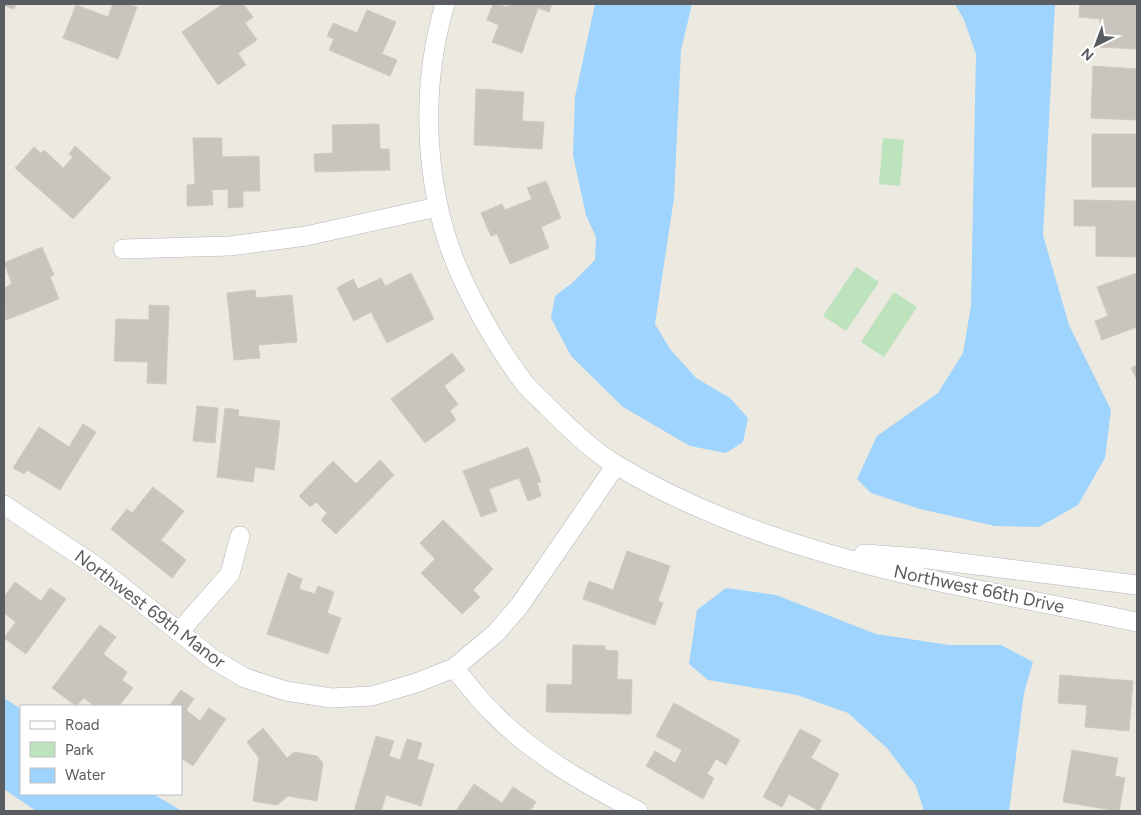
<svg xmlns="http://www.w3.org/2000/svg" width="1141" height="815" viewBox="0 0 1141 815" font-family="Figtree,sans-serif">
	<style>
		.green { fill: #bce3bc }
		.water { fill: #9ed4fd }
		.building { fill: #c8c5bf; stroke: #d0cabe }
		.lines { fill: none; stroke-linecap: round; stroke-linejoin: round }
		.minor-casing { stroke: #b3b6bb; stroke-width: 20 }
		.minor { stroke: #fff; stroke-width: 19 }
		.labels { text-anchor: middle; stroke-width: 4.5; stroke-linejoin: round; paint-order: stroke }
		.street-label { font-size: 18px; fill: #595c61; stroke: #fff }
	</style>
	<rect width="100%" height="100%" fill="#ebe9e0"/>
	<g class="green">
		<path d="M883,138L904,140L900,186L879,184Z"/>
		<path d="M856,267L879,282L846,331L823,316Z"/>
		<path d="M894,292L917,307L884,357L861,342Z"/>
	</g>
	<g class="water">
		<path d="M595,4H692L681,50L674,198L655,324L670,349L696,378L730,398L748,418L743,442L726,453L690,446L623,407L571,356L551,318L555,296L572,283L595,260L596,237L586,215L573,155L575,97Z"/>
		<path d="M955,4H1055L1043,235L1069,325L1111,410L1105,458L1078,505L1039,527L995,526L920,509L871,493L857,479L877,436L938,393L963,353L971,306L976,54L964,20Z"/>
		<path d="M726,588L776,595L876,634L949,645H1001L1033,662L1024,693L1009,811H924L916,786L887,748L848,713L797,695L708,680L689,664L697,610Z"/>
		<path d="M4,698L21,709V794H153L182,811H36L4,789Z"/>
	</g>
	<g class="building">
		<path d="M4,4H16L14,9L4,6Z"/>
		<path d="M113,4H127L137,7L118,59L63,38L76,5L108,17Z"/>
		<path d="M223,4H243L253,17L245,23L257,40L238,53L246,65L218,85L182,32Z"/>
		<path d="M493,4L508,7L509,4H552L549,12L538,8L522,53L492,42L499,25L487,20Z"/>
		<path d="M1080,4H1137V49L1099,47L1100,19L1079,17Z"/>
		<path d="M367,10L396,22L382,54L397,60L390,76L329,50L334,39L327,36L333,23L357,33Z"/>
		<path d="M1093,66L1137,69V120L1091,118Z"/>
		<path d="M476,89L524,92L522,121L544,122L542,149L474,145Z"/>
		<path d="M379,124L380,149H389L390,170L315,172L314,154L333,153L332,125Z"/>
		<rect x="1092" y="134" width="45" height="53"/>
		<path d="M193,138H222V157L259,156L260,191H243V207L228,208V189L212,190L213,205L187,206V185L195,184Z"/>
		<path d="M75,146L111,178L73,219L15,168L34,147L41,153L44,150L63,168L73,157L69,154Z"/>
		<path d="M546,181L561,218L541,227L549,248L510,264L497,234L491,236L481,213L502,204L505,210L532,199L527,188Z"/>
		<path d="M1074,200L1137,201V257L1096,256V226H1074Z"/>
		<path d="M42,247L54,275L50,277L59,299L6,320L4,288L12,284L4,263Z"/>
		<path d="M411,273L434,319L387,343L371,312L354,321L337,288L353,279L358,289L381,278L385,286Z"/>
		<path d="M1137,273V327L1102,340L1095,321L1108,316L1097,287Z"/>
		<path d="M255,290L256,298L292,295L297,342L258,345L260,358L234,360L227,293Z"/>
		<path d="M149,305L169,306L166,384L147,383L148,362L114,361L116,319L149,320Z"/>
		<path d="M452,353L465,370L444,386L458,404L450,411L456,420L425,443L391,399Z"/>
		<path d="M1137,365V380L1131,368Z"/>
		<path d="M197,406L218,408L215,443L193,441Z"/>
		<path d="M225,408L239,410L238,416L280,421L274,470L255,467L253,482L217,477Z"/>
		<path d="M83,424L96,432L60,490L27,470L24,474L13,468L39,427L69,447Z"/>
		<path d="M528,447L541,482L537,483L541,496L528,501L519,478L489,489L497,511L481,517L463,471Z"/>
		<path d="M380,460L394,475L336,534L321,520L327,513L316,502L310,507L299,496L333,461L356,484Z"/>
		<path d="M153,487L184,511L161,540L186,560L172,578L111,529L127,509L132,513Z"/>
		<path d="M443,520L493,569L473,590L480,597L462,614L421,573L435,559L420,543Z"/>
		<path d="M627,551L670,566L658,601L663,603L655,625L583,599L589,581L613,590Z"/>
		<path d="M288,573L302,579L299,589L315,594L318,586L334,592L327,613L341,618L328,654L267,634Z"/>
		<path d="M15,582L41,601L50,588L66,599L26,654L4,638L16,622L4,613V597Z"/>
		<path d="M100,625L116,637L103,654L127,672L122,680L133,688L119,706H94L84,698L76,706L52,688Z"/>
		<path d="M573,645L605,646V650L618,651L617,679L632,680L631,714L546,712L547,684L572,685Z"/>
		<path d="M1060,675L1133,681L1129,731L1085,727L1087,705L1058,703Z"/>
		<path d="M181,690L194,699L186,710L200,721L209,708L226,719L193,766L181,758V706H169Z"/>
		<path d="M674,703L740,740L726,765L716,759L707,774L714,778L703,799L646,766L655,751L675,763L682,750L656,736Z"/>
		<path d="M263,728L287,758L294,752L317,756L323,763L317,801L288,796L277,805L253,801L259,758L247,742Z"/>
		<path d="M800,729L821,740L811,758L839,774L819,811L789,794L782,807L763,797Z"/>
		<path d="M376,736L394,741L389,756L400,760L407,739L422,743L417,759L434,764L421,806L386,795L381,811H354Z"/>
		<path d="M1072,750L1118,758L1115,776L1125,778L1119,811L1063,802Z"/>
		<path d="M474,784L502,803L513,787L536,802L530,811H456Z"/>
	</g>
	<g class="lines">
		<g class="minor-casing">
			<g id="minor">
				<path d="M445,4C419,91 424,195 462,278C479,314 498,348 522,380C529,390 539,398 548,407C569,428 592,451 618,466C775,560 962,585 1137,622"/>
				<path d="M123,249L230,246L306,236L437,207"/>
				<path d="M4,505L97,567L213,659L245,678L286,691L331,698L372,696L416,683L454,668C467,683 478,699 492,712C532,754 587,785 638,811"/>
				<path d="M864,554L920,558L1137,585"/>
				<path d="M179,632L230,574L240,536"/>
				<path d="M454,668L496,633L520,605L616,465"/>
			</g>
		</g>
		<use href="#minor" class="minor"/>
	</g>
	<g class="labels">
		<g class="street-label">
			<text transform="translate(979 589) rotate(12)" y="6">Northwest 66th Drive</text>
			<text transform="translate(150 609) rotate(37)" y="6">Northwest 69th Manor</text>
		</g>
	</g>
	<rect width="1141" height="815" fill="none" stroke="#595c61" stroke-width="10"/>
	<rect x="20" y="705" width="162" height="90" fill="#ffffff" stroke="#bdbec0"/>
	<rect x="30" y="721" width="25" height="8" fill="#ffffff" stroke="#bdbec0"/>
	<text x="65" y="730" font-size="15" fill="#595c61">Road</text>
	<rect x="30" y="742" width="25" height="15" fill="#bce3bc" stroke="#bdbec0"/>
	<text x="65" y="755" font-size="15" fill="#595c61">Park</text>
	<rect x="30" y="768" width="25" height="15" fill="#9ed4fd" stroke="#bdbec0"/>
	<text x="65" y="780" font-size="15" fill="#595c61">Water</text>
	<g transform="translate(1096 45) rotate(222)" stroke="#ffffff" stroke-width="4" paint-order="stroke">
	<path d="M0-4L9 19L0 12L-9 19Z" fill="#595c61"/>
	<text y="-8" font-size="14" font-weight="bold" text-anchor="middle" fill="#595c61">N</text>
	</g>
</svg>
